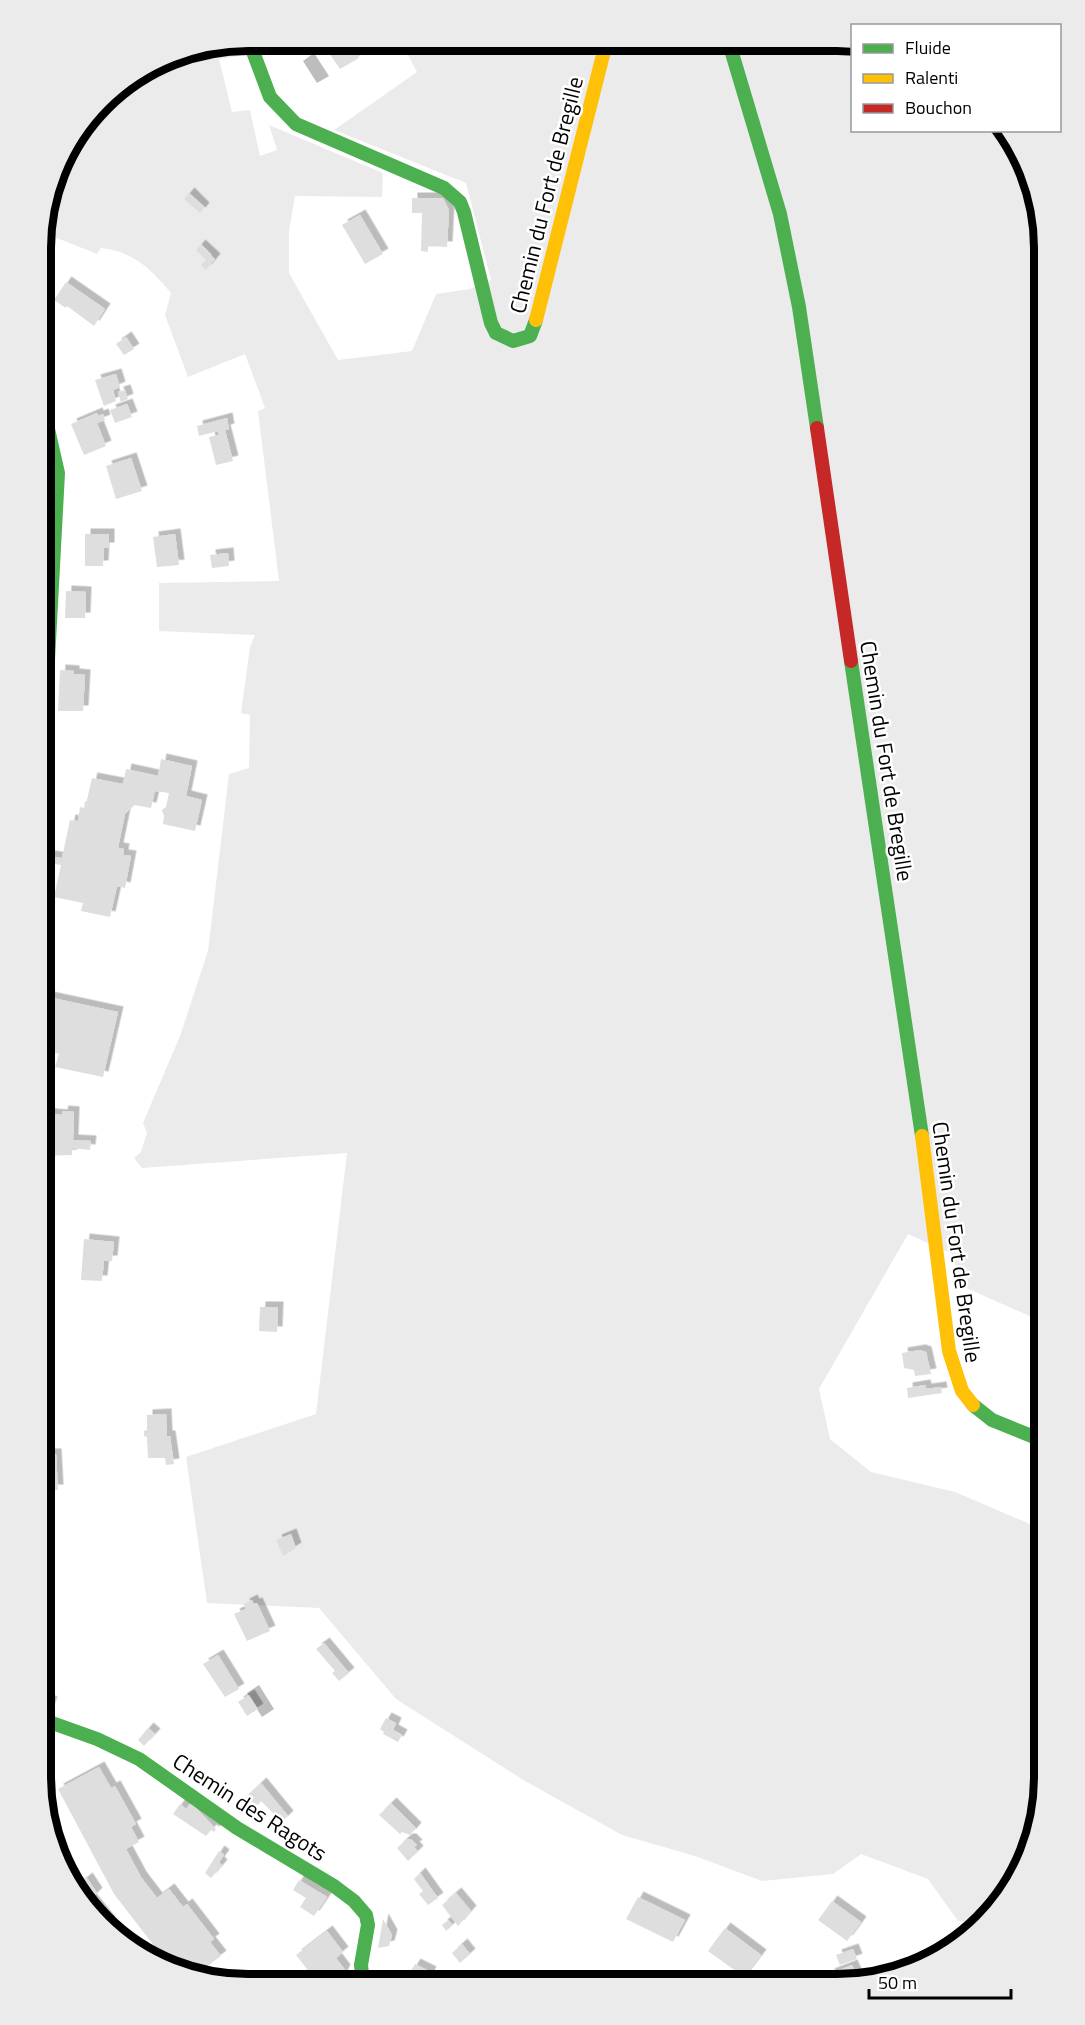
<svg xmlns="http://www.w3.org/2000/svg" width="1085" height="2025" viewBox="0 0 1085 2025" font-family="'Titillium Web',sans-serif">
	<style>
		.green { fill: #ebebeb }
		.water { fill: #bdbdbd }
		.building { fill: #dedede; filter: url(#shadow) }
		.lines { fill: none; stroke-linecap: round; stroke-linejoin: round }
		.fast { stroke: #4caf50; stroke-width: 14 }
		.slow { stroke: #ffc107; stroke-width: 14 }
		.jam { stroke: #c62828; stroke-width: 14 }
		.labels { text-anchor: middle; stroke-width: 5; stroke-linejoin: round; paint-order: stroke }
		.street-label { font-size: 22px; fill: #000; stroke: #fff }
		.rim { fill: none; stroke: #000; stroke-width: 8 }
	</style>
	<defs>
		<filter id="shadow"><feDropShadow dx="5.5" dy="-5.5" stdDeviation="0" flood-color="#0004"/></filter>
	</defs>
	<rect width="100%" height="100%" fill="#fff"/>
	<path class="green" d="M397,41L852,44V130L1000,131L1033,181L1044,248V1311L1034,1318L962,1286L952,1254L908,1234L819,1389L830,1439L871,1472L955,1492L1044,1530V1791L1033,1844L1002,1903L982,1924L958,1921L928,1879L861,1854L833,1874L762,1881L695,1856L622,1835L525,1781L396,1699L319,1608L207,1603L186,1457L316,1414L347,1153L142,1168L134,1158L141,1152L147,1133L143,1123L180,1036L208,951L229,774L249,768L250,715L241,713L250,647L255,635L159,631V583L279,581L258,411L265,408L245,354L188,377L165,315L171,293C150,269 135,252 101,248L97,254L42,232V221L62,156L111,92L169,56L235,43L239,56L219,59L232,112L250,110L260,156L277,150L269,125L383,173L382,197L295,196L289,231V273L338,360L412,351L436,294L470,289L491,280L466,183L334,130L417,72L402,44Z"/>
	<g class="water">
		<path d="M314,53L329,76L317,83L303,61Z"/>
		<path d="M259,1685L274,1709L262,1717L247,1693Z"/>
	</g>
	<g class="building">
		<path d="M325,41H351L359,58L340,69L327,50L330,49Z"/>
		<path d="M378,41H394L397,43L378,52L374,44Z"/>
		<path d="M189,193L204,208L200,213L184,199Z"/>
		<path d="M412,198H443L449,210L447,247L428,246V252L421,251L422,213H412Z"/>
		<path d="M360,215L383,254L365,264L342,225Z"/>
		<path d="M200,245L215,259L206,270L201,265L206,260L196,250Z"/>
		<path d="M66,282L105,309L94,326L67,306L66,308L54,300Z"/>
		<path d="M126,337L134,349L124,355L116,344Z"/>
		<path d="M116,374L120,387L113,390L116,401L104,406L95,380Z"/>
		<path d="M125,390L128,399L121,402L118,392Z"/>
		<path d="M127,404L132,417L115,423L110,410Z"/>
		<path d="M97,413L98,416L103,414L105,420L97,423L106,446L84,455L71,424Z"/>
		<path d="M227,418L229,429L225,430L233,461L216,465L209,437L218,435V431L199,436L197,426Z"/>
		<path d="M131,458L142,491L116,499L106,466Z"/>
		<path d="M85,534H109V548H104L103,566H85Z"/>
		<path d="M175,534L179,565L157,567L153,537Z"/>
		<path d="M228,553L229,566L212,568L210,555Z"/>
		<path d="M66,591L86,592L85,618H65Z"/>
		<path d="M60,670L74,671V674L85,675L83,711H58Z"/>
		<path d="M161,759L192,766L186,796L202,800L195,831L163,824L164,816L162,810L166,807L169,793L155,791L151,808L134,805L125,814L118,848L124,849L123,855L131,856L125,888L117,886L110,917L81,911L83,903L54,897L61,865L43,862L44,847L49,848V856L62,858L70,820L78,821L80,807L85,808L92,778L123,784L126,769L158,776Z"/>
		<path d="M48,997L118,1012L103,1077L55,1067L59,1054L41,1049V1020Z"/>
		<path d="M63,1111L74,1112L73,1140L91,1141L90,1150L72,1148V1155L41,1156V1113L62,1115Z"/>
		<path d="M84,1239L114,1242L112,1261H104L102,1281L81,1280Z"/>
		<path d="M260,1307H278L277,1332L259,1331Z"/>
		<path d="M920,1350L926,1352L931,1374L915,1376L914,1370L904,1368L902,1353Z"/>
		<path d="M925,1385L926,1389L941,1387L942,1393L908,1398L907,1388Z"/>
		<path d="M166,1414L167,1436H170L174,1464L166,1465L165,1458H148L147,1437L144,1436V1431L147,1430V1415Z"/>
		<path d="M44,1454H56L58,1490H42Z"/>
		<path d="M291,1534L296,1548L283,1556L276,1540Z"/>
		<path d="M252,1600L254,1604L257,1603L270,1631L247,1641L234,1614L246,1609L244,1604Z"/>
		<path d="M324,1643L349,1673L339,1681L332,1673L335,1671L316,1649Z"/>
		<path d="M218,1655L239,1689L225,1697L203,1664Z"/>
		<path d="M249,1695L258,1709L247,1716L238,1702Z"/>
		<path d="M41,1698L52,1702L47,1715L41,1713Z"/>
		<path d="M386,1718L396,1723L393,1730L402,1735L398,1742L383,1734L384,1732L380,1729Z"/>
		<path d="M148,1728L155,1734L144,1746L138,1740Z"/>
		<path d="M99,1767L111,1788L115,1786L136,1824L131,1827L139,1842L126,1849L141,1877L157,1898L169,1889L183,1907L187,1904L214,1939L210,1942L221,1956L198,1973L165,1960L114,1894L58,1789Z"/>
		<path d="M261,1783L288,1816L282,1822L261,1801L251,1811L242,1801Z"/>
		<path d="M191,1803L216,1829L214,1832L211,1830L206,1836L173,1814L180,1804L186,1809Z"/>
		<path d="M391,1803L416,1828L410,1835L402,1832L400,1834L379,1815Z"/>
		<path d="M407,1839H411L417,1845L414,1847L418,1851L408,1861L397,1848Z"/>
		<path d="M219,1851L224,1855L219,1862L222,1865L211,1878L205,1873Z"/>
		<path d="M420,1873L438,1898L428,1905L419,1894L423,1891L414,1879Z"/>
		<path d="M87,1878L97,1893L91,1899L110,1922L105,1925L83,1903L75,1888Z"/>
		<path d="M299,1880L327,1897L314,1916L300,1907L306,1898L293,1890Z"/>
		<path d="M456,1893L471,1911L458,1926L442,1905Z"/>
		<path d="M638,1897L685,1920L673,1942L626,1919Z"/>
		<path d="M832,1901L861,1922L847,1941L818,1920Z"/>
		<path d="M383,1919L392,1935L389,1946L378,1948Z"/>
		<path d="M448,1920L453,1925L446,1931L442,1925Z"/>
		<path d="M725,1928L761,1955L744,1977L708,1951Z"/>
		<path d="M327,1931L343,1952L336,1958L345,1970L338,1983H333L321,1974L314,1978L296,1955Z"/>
		<path d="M462,1944L470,1954L460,1963L452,1953Z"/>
		<path d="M853,1949L857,1959L840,1965L836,1955Z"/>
		<path d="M415,1964L431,1972L425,1983H404Z"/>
		<path d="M852,1965L859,1981L833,1984L829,1974Z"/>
	</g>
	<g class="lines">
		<g class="fast">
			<path d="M249,41L270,97L296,124L444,188L460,202L464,212L491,323L496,333L513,341L530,336L536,320"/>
			<path d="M729,43L780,214L799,307L817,428"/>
			<path d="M42,417L48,429L58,473L42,772"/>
			<path d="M851,661L922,1136"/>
			<path d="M973,1405L992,1420L1044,1441"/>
			<path d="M41,1719L97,1739L139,1759L237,1828L334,1886L354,1901L366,1915L368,1925L361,1965L363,1983"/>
		</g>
		<g class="slow">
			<path d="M536,320L606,43"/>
			<path d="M922,1136L949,1351L962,1391L973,1405"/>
		</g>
		<path class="jam" d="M817,428L851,661"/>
	</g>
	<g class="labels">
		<g class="street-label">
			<text transform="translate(546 195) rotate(-76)" y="8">Chemin du Fort de Bregille</text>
			<text transform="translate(887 761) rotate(81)" y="8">Chemin du Fort de Bregille</text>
			<text transform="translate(957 1242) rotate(82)" y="8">Chemin du Fort de Bregille</text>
			<text transform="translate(250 1807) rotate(33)" y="8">Chemin des Ragots</text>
		</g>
	</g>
	<path d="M0 0H1085V2025H0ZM248 51H837A197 197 0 0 1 1034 248V1777A197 197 0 0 1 837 1974H248A197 197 0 0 1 51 1777V248A197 197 0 0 1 248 51Z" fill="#ebebeb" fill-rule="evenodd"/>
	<path class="rim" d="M248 51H837A197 197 0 0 1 1034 248V1777A197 197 0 0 1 837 1974H248A197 197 0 0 1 51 1777V248A197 197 0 0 1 248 51Z"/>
	<rect x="851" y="24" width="210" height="108" fill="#ffffff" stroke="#999999" stroke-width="1.5"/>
	<rect x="863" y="44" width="30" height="9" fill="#4caf50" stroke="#999999" stroke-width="1.5"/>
	<text x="905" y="54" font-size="18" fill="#000000">Fluide</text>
	<rect x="863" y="74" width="30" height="9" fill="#ffc107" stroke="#999999" stroke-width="1.5"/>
	<text x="905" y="84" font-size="18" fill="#000000">Ralenti</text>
	<rect x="863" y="104" width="30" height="9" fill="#c62828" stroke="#999999" stroke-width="1.5"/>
	<text x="905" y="114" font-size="18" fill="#000000">Bouchon</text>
	<path d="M869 1989v9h142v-9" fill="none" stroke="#000000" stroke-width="3"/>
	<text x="878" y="1989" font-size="18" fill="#000000" stroke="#ffffff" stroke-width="4.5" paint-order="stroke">50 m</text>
</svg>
